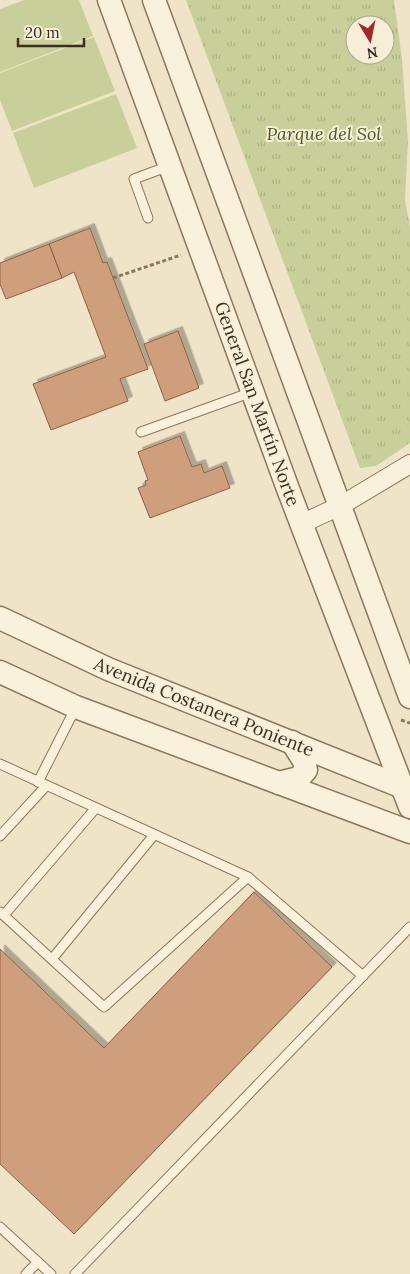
<svg xmlns="http://www.w3.org/2000/svg" width="410" height="1274" viewBox="0 0 410 1274" font-family="Lora,serif">
	<style>
		.grass { fill: #c9cf9b }
		.park { fill: url(#park-tufts); fill-rule: evenodd }
		.building { fill: #cf9f7d; stroke: #8d5f41; filter: url(#shadow) }
		.lines { fill: none; stroke-linecap: round; stroke-linejoin: round }
		.service-casing { stroke: #8d765c; stroke-width: 11 }
		.minor-casing { stroke: #8d765c; stroke-width: 20 }
		.tertiary-casing { stroke: #8d765c; stroke-width: 25 }
		.path { stroke: #8d765c; stroke-width: 3; stroke-dasharray: 4 2.5; stroke-linecap: butt }
		.service { stroke: #faf1dc; stroke-width: 9 }
		.minor { stroke: #faf1dc; stroke-width: 18 }
		.tertiary { stroke: #faf1dc; stroke-width: 22 }
		.labels { text-anchor: middle; stroke-width: 4; stroke-linejoin: round; paint-order: stroke }
		.park-label { font-size: 18px; font-style: italic; fill: #4d5a26; stroke: #f7eed8 }
		.street-label { font-size: 18px; fill: #3d2e20; stroke: #f7eed8 }
	</style>
	<defs>
		<pattern id="park-tufts" width="24" height="20" patternUnits="userSpaceOnUse" patternTransform="scale(1.25)"><rect width="24" height="20" fill="#c9cf9b"/><path d="M3 7l-1-3M5 7V3M7 7l1-3M15 17l-1-3M17 17v-4M19 17l1-3" fill="none" stroke="#aeb285"/></pattern>
		<filter id="shadow"><feDropShadow dx="4.5" dy="-4.5" stdDeviation="0" flood-color="#0004"/></filter>
	</defs>
	<rect width="100%" height="100%" fill="#f0e4c8"/>
	<g class="grass">
		<path d="M24,0H79L93,36L0,72V9Z"/>
		<path d="M94,37L115,91L12,131L0,100V73Z"/>
		<path d="M116,94L137,148L34,188L13,133Z"/>
	</g>
	<path class="park" d="M186,0H394L402,59L408,141L405,200L410,227V443L376,466L360,468ZM355,25H385V55H355Z"/>
	<g class="building">
		<path d="M90,228L103,263L107,262L148,369L120,379L128,401L51,430L33,384L106,357L74,272L62,278L49,244Z"/>
		<path d="M49,244L62,278L6,299L0,284V263Z"/>
		<path d="M178,331L199,388L165,401L144,344Z"/>
		<path d="M180,436L192,467L201,464L204,473L222,466L230,488L150,518L138,488L146,485L145,481L148,480L138,452Z"/>
		<path d="M254,892L332,967L74,1234L0,1164V949L104,1048Z"/>
	</g>
	<g class="lines">
		<g class="service-casing">
			<g id="service">
				<path d="M148,218L134,179L169,166"/>
				<path d="M141,432L252,392"/>
				<path d="M0,764L248,877L363,976"/>
				<path d="M38,782L76,707"/>
				<path d="M0,836L46,786"/>
				<path d="M0,912L104,1007L248,877"/>
				<path d="M4,915L95,809"/>
				<path d="M52,959L154,835"/>
				<path d="M0,1227L51,1274"/>
				<path d="M26,1274L38,1262"/>
				<path d="M75,1274L410,927"/>
			</g>
		</g>
		<g class="minor-casing">
			<path id="minor" d="M301,524L340,506L410,464"/>
		</g>
		<g class="tertiary-casing">
			<g id="tertiary">
				<path d="M109,0L288,489L410,807"/>
				<path d="M154,0L410,697"/>
				<path d="M0,618L108,669L410,790"/>
				<path d="M0,672L76,707L410,832"/>
				<path d="M279,783L299,778L306,770L304,761L292,742"/>
			</g>
		</g>
		<g class="path">
			<path d="M113,278L181,255"/>
			<path d="M401,720L410,723"/>
		</g>
		<use href="#service" class="service"/>
		<use href="#minor" class="minor"/>
		<use href="#tertiary" class="tertiary"/>
	</g>
	<g class="labels">
		<g class="park-label">
			<text x="324" y="140">Parque del Sol</text>
		</g>
		<g class="street-label">
			<text transform="translate(257 404) rotate(70)" y="6">General San Martín Norte</text>
			<text transform="translate(204 707) rotate(22)" y="6">Avenida Costanera Poniente</text>
		</g>
	</g>
	<g transform="translate(370 40) rotate(170)"><circle r="24" fill="#f7eed8" stroke="#ada18e"/>
	<path d="M0-4L9 19L0 12L-9 19Z" fill="#9e2a2b"/>
	<text y="-8" font-size="14" font-weight="bold" text-anchor="middle" fill="#3d2e20">N</text>
	</g>
	<path d="M18 38v8h66v-8" fill="none" stroke="#3d2e20" stroke-width="2.5"/>
	<text x="25" y="38" font-size="15" fill="#3d2e20" stroke="#f7eed8" stroke-width="4" paint-order="stroke">20 m</text>
</svg>
